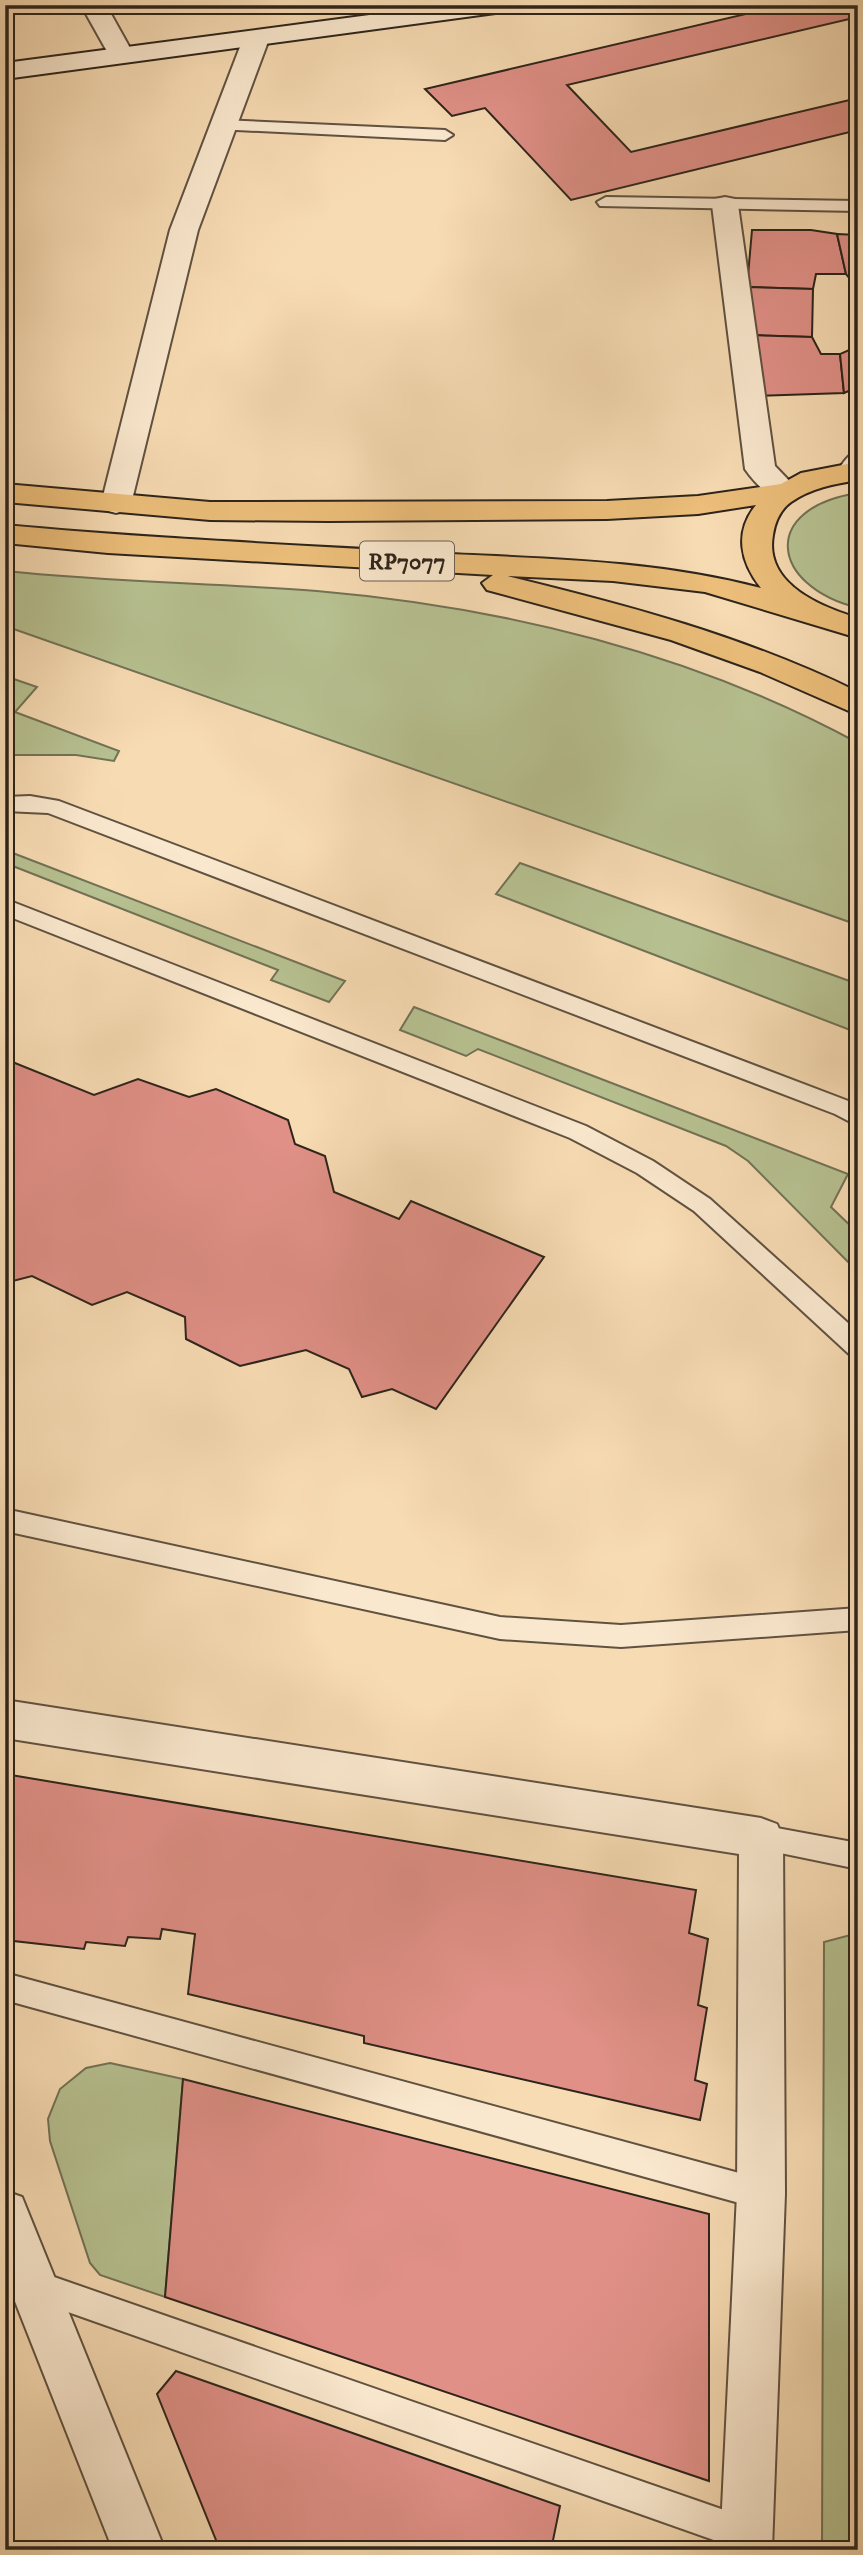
<svg xmlns="http://www.w3.org/2000/svg" width="863" height="2555" viewBox="0 0 863 2555" font-family="'IM FELL DW Pica',serif">
	<style>
		.green { fill: #b7c191; stroke: #727256; stroke-width: 2 }
		.building { fill: #e09087; stroke: #2d241b; stroke-width: 2 }
		.lines { fill: none; stroke-linecap: round; stroke-linejoin: round }
		.lane-casing { stroke: #605241; stroke-width: 4 }
		.street-casing { stroke: #605241; stroke-width: 4 }
		.secondary-casing { stroke: #2d241b; stroke-width: 4 }
		.primary-casing { stroke: #2d241b; stroke-width: 4 }
		.lane { fill: #fae8ce; fill-rule: evenodd }
		.street { fill: #fae8ce; fill-rule: evenodd }
		.secondary { fill: #fae8ce; fill-rule: evenodd }
		.primary { fill: #ecbe7a; fill-rule: evenodd }
		.labels { text-anchor: middle; stroke-width: 7; stroke-linejoin: round; paint-order: stroke }
		.shield { fill: #fae8ce; stroke: #6a5f51; stroke-width: 2 }
		.shield-label { font-size: 23px; font-weight: bold; fill: #2d241b }
	</style>
	<rect width="100%" height="100%" fill="#f7dbb3"/>
	<filter id="stains"><feTurbulence type="fractalNoise" baseFrequency=".00286" numOctaves="4"/><feColorMatrix values="0 0 0 0 .2 0 0 0 0 .09 0 0 0 0 .02 0 0 0 .5 -.17"/></filter>
	<radialGradient id="worn" r=".72"><stop offset=".6" stop-color="#630" stop-opacity="0"/><stop offset="1" stop-color="#630" stop-opacity=".3"/></radialGradient>
	<g class="green">
		<path d="M858,493V608C770,586 759,508 858,493Z"/>
		<path d="M5,571C109,582 213,583 317,591C503,607 693,653 858,743V925L5,626Z"/>
		<path d="M5,676L37,687L15,712L119,751L114,761L76,755H5Z"/>
		<path d="M5,850L345,981L329,1002L271,980L278,970L5,863Z"/>
		<path d="M520,863L858,984V1033L496,894Z"/>
		<path d="M414,1007L848,1174L831,1207L858,1233V1272L748,1161L726,1146L478,1049L466,1056L400,1030Z"/>
		<path d="M858,1933V2550H822L824,1942Z"/>
		<path d="M110,2063L183,2079L165,2297L100,2275L90,2263L50,2141L48,2119L60,2089L86,2068Z"/>
	</g>
	<g class="building">
		<path d="M784,5H858V17L567,85L631,152L858,98V130L571,200L485,108L452,116L425,89Z"/>
		<path d="M752,230H811L837,234L846,274H816L813,289L747,287Z"/>
		<path d="M837,234L858,235V289L846,274Z"/>
		<path d="M747,287L813,289L812,337L748,335Z"/>
		<path d="M748,335L812,337L821,354H840L844,393L754,396Z"/>
		<path d="M858,346V387L844,393L840,354Z"/>
		<path d="M5,1059L94,1095L138,1079L189,1097L216,1089L288,1120L295,1144L325,1156L334,1192L399,1219L411,1201L544,1257L436,1409L392,1389L362,1397L349,1369L306,1350L240,1366L186,1339L185,1317L127,1292L92,1305L32,1276L5,1283Z"/>
		<path d="M5,1774L696,1890L689,1933L708,1939L698,2005L707,2008L695,2080L707,2084L700,2120L364,2043V2036L188,1994L195,1934L162,1929L160,1939L128,1937L125,1946L86,1942L84,1949L5,1940Z"/>
		<path d="M183,2079L709,2214V2481L165,2297Z"/>
		<path d="M176,2371L560,2506L551,2550H220L157,2394Z"/>
	</g>
	<g class="lines">
		<g class="lane-casing">
			<g id="lane">
				<path d="M222,120L445,130L453,135L445,140L216,129L214,125Z"/>
				<path d="M606,197L858,201V211L600,206L597,202Z"/>
				<path d="M858,451V470L853,476H839L837,472C842,464 848,454 858,451Z"/>
				<path d="M30,796L59,801L851,1102L858,1106V1126L835,1114L48,813L5,811V797Z"/>
				<path d="M5,899L586,1126L653,1161L710,1199L858,1332V1357L849,1354L694,1211L637,1173L570,1138L5,915Z"/>
				<path d="M5,1509L500,1617L621,1625L858,1608V1630L621,1647L500,1639L5,1531Z"/>
				<path d="M761,1825L858,1843V1869L751,1847L747,1838L751,1829Z"/>
				<path d="M5,1973L761,2179L772,2184L776,2194L772,2204L761,2209L5,2000Z"/>
				<path d="M34,2270L747,2518L759,2523L764,2535L759,2547L742,2550L34,2300L23,2296L18,2285L23,2274Z"/>
			</g>
		</g>
		<g class="street-casing">
			<g id="street">
				<path d="M81,5H106L135,57L131,62H113Z"/>
				<path d="M256,31L265,34L269,39L198,230L131,504L127,510L116,513L105,510L101,504L170,230L243,39L247,34Z"/>
				<path d="M725,197L735,199L738,205L775,466L800,492L796,498C774,504 757,486 745,469L712,205L715,199Z"/>
				<path d="M5,1700L761,1818L777,1824L783,1838L785,2194L772,2550H720L737,2194L739,1854L5,1738Z"/>
				<path d="M5,2191L22,2197L165,2550H113L5,2276Z"/>
			</g>
		</g>
		<g class="secondary-casing">
			<path id="secondary" d="M445,5H515L512,10L503,12L5,79V63Z"/>
		</g>
		<g class="primary-casing">
			<path id="primary" d="M858,462V480C834,484 811,488 791,502C780,510 775,522 773,535C764,584 821,607 858,618V638L705,592L613,581L507,576C627,605 746,637 858,692V715L760,672L671,640L487,590L482,583L493,575L108,553L5,543V525C153,539 302,545 450,554C555,559 659,561 761,588C740,562 734,532 756,505L698,514L607,519L329,521L210,520L5,502V484L210,502L607,501L698,496L781,484L801,473Z"/>
		</g>
		<use href="#lane" class="lane"/>
		<use href="#street" class="street"/>
		<use href="#secondary" class="secondary"/>
		<use href="#primary" class="primary"/>
	</g>
	<g class="labels">
		<rect class="shield" x="360" y="541.5" width="94" height="39" rx="5"/>
		<g class="shield-label">
			<text x="407" y="569">RP7077</text>
		</g>
	</g>
	<rect width="863" height="2555" fill="none" stroke="#f7dbb3" stroke-width="28"/>
	<rect x="7" y="7" width="849" height="2541" fill="none" stroke="#2d241b" stroke-width="3.5"/>
	<rect x="14" y="14" width="835" height="2527" fill="none" stroke="#2d241b" stroke-width="2"/>
	<rect width="100%" height="100%" filter="url(#stains)"/>
	<rect width="100%" height="100%" fill="url(#worn)"/>
</svg>
